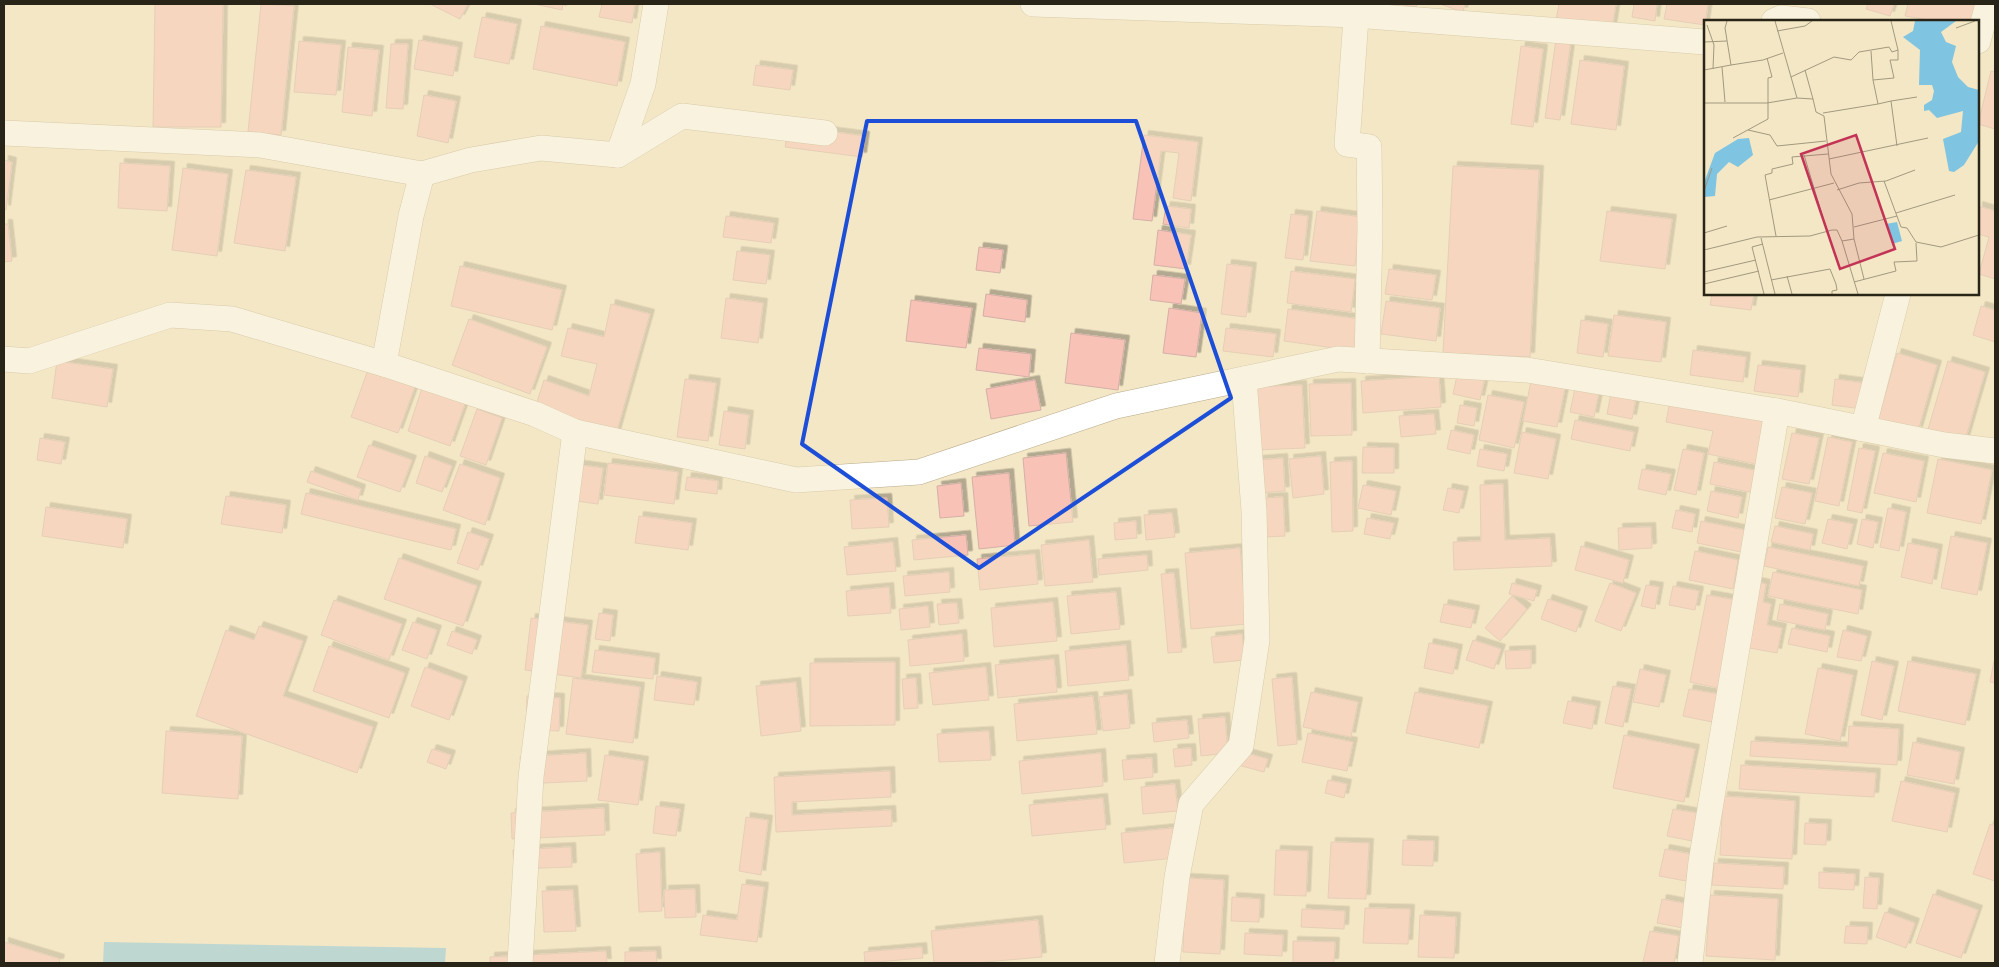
<svg xmlns="http://www.w3.org/2000/svg" width="1999" height="967" viewBox="0 0 1999 967" font-family="Barlow,sans-serif">
	<style>
		.water { fill: #7fc4e1 }
		.building { fill: #f8c2b7; stroke: #d5afa7; filter: url(#shadow) }
		.lines { fill: none; stroke-linecap: round; stroke-linejoin: round }
		.minor-casing { stroke: #b7aa8a; stroke-width: 26 }
		.minor { stroke: #fff; stroke-width: 25 }
		.marked { fill: none; stroke: #1d4ed8; stroke-width: 4; stroke-linejoin: round }
		.inset-road { fill: none; stroke: #a2997f; stroke-width: 1 }
		.view { fill: #c33355; fill-opacity: 0.15; stroke: #c33355; stroke-width: 2.5 }
		.inset-edge { fill: none; stroke: #282417; stroke-width: 2.5 }
	</style>
	<defs>
		<filter id="shadow"><feDropShadow dx="4.5" dy="-4.5" stdDeviation="0" flood-color="#0004"/></filter>
	</defs>
	<rect width="100%" height="100%" fill="#f4e7c5"/>
	<path class="water" d="M104,942L446,948L445,963H103Z"/>
	<g class="building">
		<path d="M155,4H223L221,127H153Z"/>
		<path d="M261,4L294,6L281,135L248,132Z"/>
		<path d="M430,4H468L460,19Z"/>
		<path d="M534,4H563L562,10Z"/>
		<path d="M602,4H635L632,23L599,17Z"/>
		<path d="M1398,4H1417L1416,7Z"/>
		<path d="M1440,4H1465L1463,12Z"/>
		<path d="M1559,4H1616L1612,29L1556,20Z"/>
		<path d="M1634,4H1657L1655,21L1632,17Z"/>
		<path d="M1667,4H1708L1705,25L1664,19Z"/>
		<path d="M1868,4H1894L1890,16L1866,9Z"/>
		<path d="M1908,4H1977L1973,21H1934L1905,16Z"/>
		<path d="M482,17L517,24L509,64L474,57Z"/>
		<path d="M541,26L625,42L617,86L533,69Z"/>
		<path d="M1556,39L1571,41L1560,120L1545,118Z"/>
		<path d="M419,40L458,47L453,76L414,69Z"/>
		<path d="M299,41L341,45L336,95L294,92Z"/>
		<path d="M391,44H408L403,109L386,108Z"/>
		<path d="M1521,46L1543,49L1533,127L1511,124Z"/>
		<path d="M348,47L379,50L372,116L342,112Z"/>
		<path d="M1580,60L1624,66L1616,130L1571,124Z"/>
		<path d="M756,65L793,70L790,90L753,85Z"/>
		<path d="M1991,71L1995,72V129L1978,124Z"/>
		<path d="M424,95L456,101L448,143L417,136Z"/>
		<path d="M789,126L865,136L862,157L785,147Z"/>
		<path d="M1144,135L1198,142L1191,201L1173,198L1179,153L1161,151L1152,221L1133,219Z"/>
		<path d="M4,160L12,162L6,210L4,209Z"/>
		<path d="M120,163L170,166L167,211L118,208Z"/>
		<path d="M1453,166L1539,170L1530,357L1443,353Z"/>
		<path d="M183,168L228,174L217,256L172,250Z"/>
		<path d="M246,170L296,177L285,251L234,243Z"/>
		<path d="M1166,206L1191,209L1189,228L1163,224Z"/>
		<path d="M1978,206L1995,211V279L1979,274L1989,237L1978,234Z"/>
		<path d="M1317,211L1361,217L1355,266L1310,261Z"/>
		<path d="M1607,211L1672,219L1665,269L1600,261Z"/>
		<path d="M1291,214L1308,216L1303,260L1285,258Z"/>
		<path d="M726,216L774,223L771,243L723,237Z"/>
		<path d="M4,224H8L12,261L4,262Z"/>
		<path d="M1158,230L1191,235L1186,269L1154,265Z"/>
		<path d="M979,247L1003,250L1000,273L976,270Z"/>
		<path d="M737,251L770,255L766,284L733,280Z"/>
		<path d="M1227,264L1252,267L1246,317L1221,314Z"/>
		<path d="M460,266L562,290L552,330L451,306Z"/>
		<path d="M1389,269L1436,275L1432,300L1385,294Z"/>
		<path d="M1291,271L1355,279L1351,312L1287,303Z"/>
		<path d="M1153,275L1185,279L1181,304L1150,300Z"/>
		<path d="M986,294L1027,300L1025,322L983,316Z"/>
		<path d="M1712,294H1754L1751,310L1710,305Z"/>
		<path d="M726,298L763,303L758,343L721,338Z"/>
		<path d="M911,300L972,308L966,348L906,341Z"/>
		<path d="M1386,301L1440,308L1436,341L1381,334Z"/>
		<path d="M611,304L650,314L615,438L536,405L544,380L589,396L597,364L561,356L568,328L604,337Z"/>
		<path d="M1981,306L1995,310V342L1973,335Z"/>
		<path d="M1169,308L1202,313L1196,357L1163,353Z"/>
		<path d="M1288,309L1359,319L1355,351L1284,341Z"/>
		<path d="M1614,315L1666,322L1661,362L1608,356Z"/>
		<path d="M469,319L547,347L530,394L452,365Z"/>
		<path d="M1581,320L1608,324L1603,357L1577,353Z"/>
		<path d="M1226,328L1276,334L1273,357L1223,351Z"/>
		<path d="M1071,333L1125,340L1118,390L1065,383Z"/>
		<path d="M979,348L1031,354L1029,377L976,370Z"/>
		<path d="M1693,350L1746,357L1743,382L1690,375Z"/>
		<path d="M1897,353L1937,365L1918,431L1878,420Z"/>
		<path d="M57,361L113,369L107,407L52,398Z"/>
		<path d="M1948,361L1985,372L1964,444L1927,433Z"/>
		<path d="M1758,365L1801,370L1798,397L1754,391Z"/>
		<path d="M369,367L416,384L398,433L351,417Z"/>
		<path d="M1458,371L1485,377L1480,400L1453,394Z"/>
		<path d="M1439,376L1441,407L1363,413L1361,381Z"/>
		<path d="M685,379L716,383L708,441L677,437Z"/>
		<path d="M1835,379L1865,383L1862,409L1832,405Z"/>
		<path d="M1035,380L1041,410L991,419L986,389Z"/>
		<path d="M1531,381L1565,388L1557,427L1523,421Z"/>
		<path d="M1351,383L1352,435L1311,436L1309,384Z"/>
		<path d="M423,385L466,401L450,446L408,431Z"/>
		<path d="M1302,385L1305,448L1256,450L1254,387Z"/>
		<path d="M1575,388L1599,392L1594,417L1570,412Z"/>
		<path d="M1611,393L1636,398L1632,419L1607,414Z"/>
		<path d="M1488,395L1524,402L1514,448L1479,440Z"/>
		<path d="M1670,401L1769,421L1760,465L1708,454L1713,431L1666,422Z"/>
		<path d="M1460,405L1477,408L1474,426L1457,423Z"/>
		<path d="M477,409L502,418L486,465L460,456Z"/>
		<path d="M724,411L749,415L745,449L719,445Z"/>
		<path d="M1434,414L1436,434L1401,437L1399,416Z"/>
		<path d="M1575,420L1634,432L1630,451L1571,439Z"/>
		<path d="M1451,430L1474,435L1470,454L1447,449Z"/>
		<path d="M1522,432L1556,439L1548,479L1514,473Z"/>
		<path d="M1792,433L1819,438L1809,484L1782,479Z"/>
		<path d="M1828,437L1852,442L1839,506L1815,501Z"/>
		<path d="M40,438L65,442L61,464L37,460Z"/>
		<path d="M369,445L412,460L400,492L357,477Z"/>
		<path d="M1363,447L1394,448V473H1362Z"/>
		<path d="M1859,448L1875,451L1862,513L1847,510Z"/>
		<path d="M1480,449L1507,454L1504,471L1477,466Z"/>
		<path d="M1683,449L1704,453L1696,495L1674,490Z"/>
		<path d="M1066,453L1073,522L1029,526L1023,458Z"/>
		<path d="M1883,453L1924,461L1916,502L1874,493Z"/>
		<path d="M425,456L452,466L442,492L416,483Z"/>
		<path d="M1321,456L1324,494L1293,498L1289,459Z"/>
		<path d="M1283,458L1285,491L1260,493L1258,460Z"/>
		<path d="M1938,459L1992,470L1981,524L1927,513Z"/>
		<path d="M1352,461L1353,531L1332,532L1330,462Z"/>
		<path d="M1714,462L1759,471L1754,493L1710,484Z"/>
		<path d="M565,463L603,468L598,504L561,499Z"/>
		<path d="M608,463L678,472L674,504L604,495Z"/>
		<path d="M460,464L500,478L485,525L443,510Z"/>
		<path d="M1642,469L1671,474L1666,495L1638,489Z"/>
		<path d="M311,471L361,489L358,500L307,482Z"/>
		<path d="M1009,473L1015,545L979,549L972,477Z"/>
		<path d="M687,477L718,481L717,494L685,490Z"/>
		<path d="M961,483L964,516L940,518L937,486Z"/>
		<path d="M1503,484L1505,540L1550,538L1552,566L1454,570L1453,542L1481,541L1480,485Z"/>
		<path d="M1363,485L1396,491L1391,515L1358,508Z"/>
		<path d="M1782,487L1812,493L1805,524L1775,518Z"/>
		<path d="M1448,488L1464,491L1459,513L1443,510Z"/>
		<path d="M1711,491L1742,497L1738,518L1707,511Z"/>
		<path d="M306,493L456,529L451,550L301,514Z"/>
		<path d="M226,496L286,505L282,533L221,524Z"/>
		<path d="M1283,497L1285,536L1265,537L1263,498Z"/>
		<path d="M887,498L889,527L852,529L850,500Z"/>
		<path d="M46,507L127,519L123,548L42,536Z"/>
		<path d="M1888,508L1906,512L1899,551L1880,547Z"/>
		<path d="M1676,510L1695,514L1692,532L1672,528Z"/>
		<path d="M1172,513L1175,537L1146,540L1144,515Z"/>
		<path d="M639,516L692,523L688,550L635,543Z"/>
		<path d="M1367,518L1394,523L1390,539L1364,534Z"/>
		<path d="M1828,519L1853,524L1847,549L1822,543Z"/>
		<path d="M1862,519L1878,522L1873,548L1857,544Z"/>
		<path d="M1136,521L1137,538L1115,540L1114,523Z"/>
		<path d="M1701,521L1745,530L1741,552L1697,543Z"/>
		<path d="M1775,526L1813,534L1810,550L1771,542Z"/>
		<path d="M1651,527L1652,548L1619,550L1618,528Z"/>
		<path d="M468,532L489,539L478,570L457,563Z"/>
		<path d="M966,535L968,555L914,560L912,540Z"/>
		<path d="M1951,536L1987,543L1977,595L1941,588Z"/>
		<path d="M1089,540L1093,582L1045,586L1041,545Z"/>
		<path d="M893,542L896,571L847,575L844,547Z"/>
		<path d="M1908,543L1938,549L1932,584L1901,577Z"/>
		<path d="M1581,546L1629,560L1623,583L1575,570Z"/>
		<path d="M1768,547L1863,566L1859,586L1764,566Z"/>
		<path d="M1240,548L1247,624L1191,629L1185,553Z"/>
		<path d="M1695,551L1738,560L1733,589L1689,580Z"/>
		<path d="M1035,554L1038,584L980,590L977,559Z"/>
		<path d="M1147,555L1148,570L1099,575L1098,559Z"/>
		<path d="M399,558L477,586L463,626L384,599Z"/>
		<path d="M949,572L950,592L905,596L903,576Z"/>
		<path d="M1773,572L1862,590L1858,614L1768,596Z"/>
		<path d="M1174,573L1182,652L1168,653L1161,574Z"/>
		<path d="M1757,582L1766,584L1763,602L1771,604L1767,625L1782,628L1777,653L1744,647Z"/>
		<path d="M1512,583L1537,590L1534,601L1509,594Z"/>
		<path d="M1610,583L1636,593L1621,631L1595,621Z"/>
		<path d="M1646,585L1659,587L1655,609L1641,606Z"/>
		<path d="M1673,586L1699,591L1695,610L1669,605Z"/>
		<path d="M889,587L891,613L848,616L846,591Z"/>
		<path d="M1116,592L1120,629L1071,634L1067,596Z"/>
		<path d="M1707,595L1736,600L1718,688L1690,682Z"/>
		<path d="M1512,596L1527,609L1500,641L1485,628Z"/>
		<path d="M1548,599L1583,611L1576,632L1541,619Z"/>
		<path d="M334,600L402,624L389,660L321,635Z"/>
		<path d="M1053,602L1057,641L994,647L991,608Z"/>
		<path d="M957,603L959,623L939,625L937,604Z"/>
		<path d="M1444,604L1475,610L1471,628L1440,622Z"/>
		<path d="M1780,604L1828,614L1825,630L1777,620Z"/>
		<path d="M928,606L930,627L901,630L899,609Z"/>
		<path d="M599,613L613,615L610,641L595,639Z"/>
		<path d="M531,618L588,625L581,678L525,670Z"/>
		<path d="M413,622L437,630L427,659L402,650Z"/>
		<path d="M259,626L303,641L283,696L373,727L357,773L196,716L226,630L254,640Z"/>
		<path d="M1792,628L1830,636L1827,652L1788,644Z"/>
		<path d="M1843,630L1867,636L1861,661L1837,657Z"/>
		<path d="M452,631L477,640L472,654L447,645Z"/>
		<path d="M962,634L964,661L910,666L908,640Z"/>
		<path d="M1242,634L1245,660L1214,663L1211,637Z"/>
		<path d="M1473,640L1501,649L1494,669L1466,660Z"/>
		<path d="M1429,643L1458,649L1453,674L1424,668Z"/>
		<path d="M1126,645L1129,680L1068,686L1065,651Z"/>
		<path d="M329,646L405,673L389,718L313,691Z"/>
		<path d="M595,650L655,658L653,679L592,672Z"/>
		<path d="M1531,650V668L1506,669L1505,651Z"/>
		<path d="M1054,659L1057,692L998,698L995,665Z"/>
		<path d="M1872,661L1894,666L1882,720L1861,715Z"/>
		<path d="M1908,661L1976,674L1965,725L1898,711Z"/>
		<path d="M1994,661H1995V683L1990,682Z"/>
		<path d="M895,662V725L810,726V663Z"/>
		<path d="M425,667L463,681L449,720L411,706Z"/>
		<path d="M986,667L989,700L933,705L929,673Z"/>
		<path d="M1818,668L1853,675L1840,741L1805,734Z"/>
		<path d="M1640,669L1666,675L1659,707L1633,702Z"/>
		<path d="M657,676L697,682L694,705L654,700Z"/>
		<path d="M1292,677L1297,744L1278,746L1272,679Z"/>
		<path d="M573,678L640,687L633,743L566,734Z"/>
		<path d="M916,678L918,708L904,709L902,679Z"/>
		<path d="M796,682L801,731L761,736L756,686Z"/>
		<path d="M1613,686L1631,689L1623,727L1605,723Z"/>
		<path d="M1689,689L1718,694L1712,722L1683,716Z"/>
		<path d="M1311,692L1358,702L1351,737L1303,727Z"/>
		<path d="M1415,692L1488,706L1479,748L1406,733Z"/>
		<path d="M1127,694L1130,728L1103,731L1099,697Z"/>
		<path d="M527,696L560,698L559,731L526,730Z"/>
		<path d="M1093,696L1097,734L1017,741L1014,704Z"/>
		<path d="M1568,701L1596,706L1592,729L1563,723Z"/>
		<path d="M1225,717L1228,753L1201,756L1198,719Z"/>
		<path d="M1187,720L1189,738L1154,742L1152,723Z"/>
		<path d="M1849,726L1899,729L1897,765L1750,756L1751,741L1848,747Z"/>
		<path d="M166,731L242,736L238,799L162,793Z"/>
		<path d="M989,731L991,760L939,762L937,734Z"/>
		<path d="M1308,733L1353,742L1347,771L1302,762Z"/>
		<path d="M1624,735L1695,749L1684,802L1613,788Z"/>
		<path d="M1913,742L1960,752L1954,784L1907,775Z"/>
		<path d="M1191,748L1192,765L1175,767L1173,749Z"/>
		<path d="M432,749L451,755L446,769L427,762Z"/>
		<path d="M1242,752L1268,759L1264,772L1238,765Z"/>
		<path d="M586,753L587,781L522,784L520,757Z"/>
		<path d="M1101,753L1103,786L1022,794L1019,761Z"/>
		<path d="M605,755L644,761L638,805L598,800Z"/>
		<path d="M1152,758L1153,777L1124,780L1122,760Z"/>
		<path d="M1741,765L1876,773L1874,797L1739,789Z"/>
		<path d="M890,771L891,797L792,802V815L891,810L892,826L776,832L774,777Z"/>
		<path d="M1328,780L1347,784L1344,798L1325,793Z"/>
		<path d="M1901,781L1955,793L1947,832L1892,821Z"/>
		<path d="M1175,784L1178,811L1143,814L1141,787Z"/>
		<path d="M1723,796L1795,801L1792,859L1720,855Z"/>
		<path d="M1103,798L1106,829L1032,836L1029,805Z"/>
		<path d="M656,806L680,809L676,836L653,833Z"/>
		<path d="M604,808L605,835L512,839L511,813Z"/>
		<path d="M1673,809L1697,813L1692,841L1667,836Z"/>
		<path d="M746,817L768,820L761,875L739,871Z"/>
		<path d="M1805,823L1827,824L1826,845L1804,844Z"/>
		<path d="M1990,824L1995,826V881L1973,874Z"/>
		<path d="M1173,828L1176,858L1124,863L1121,833Z"/>
		<path d="M1403,840L1434,841L1433,866L1402,865Z"/>
		<path d="M1331,842L1369,843L1366,899L1328,898Z"/>
		<path d="M571,847L572,867L514,869L513,850Z"/>
		<path d="M1665,849L1691,854L1686,881L1659,876Z"/>
		<path d="M1276,850L1308,851L1306,896L1274,895Z"/>
		<path d="M660,852L662,911L639,912L636,854Z"/>
		<path d="M1714,863L1784,867L1783,889L1712,885Z"/>
		<path d="M1819,872L1855,874L1854,890L1819,888Z"/>
		<path d="M1865,877L1879,878L1877,909L1863,908Z"/>
		<path d="M1185,878L1224,880L1220,954L1183,952Z"/>
		<path d="M742,884L764,887L757,942L700,935L703,915L737,920Z"/>
		<path d="M695,889L696,917L665,918L664,890Z"/>
		<path d="M573,890L576,931L544,932L542,891Z"/>
		<path d="M1933,894L1978,910L1961,958L1916,943Z"/>
		<path d="M1710,895L1778,899L1775,960L1706,956Z"/>
		<path d="M1232,897L1260,899L1259,922L1231,921Z"/>
		<path d="M1662,899L1688,904L1683,928L1657,923Z"/>
		<path d="M1365,908L1410,909L1408,944L1363,943Z"/>
		<path d="M1302,909L1345,911L1344,929L1301,927Z"/>
		<path d="M1885,912L1915,923L1906,948L1876,937Z"/>
		<path d="M1420,915L1456,917L1454,958L1418,957Z"/>
		<path d="M1038,920L1042,957L974,963H934L931,931Z"/>
		<path d="M1846,926L1868,927L1867,944L1844,943Z"/>
		<path d="M1650,931L1679,936L1674,963L1643,962Z"/>
		<path d="M1245,933L1283,935L1282,956L1244,954Z"/>
		<path d="M1293,941L1335,942L1334,963H1293Z"/>
		<path d="M4,942L60,959L59,963H4Z"/>
		<path d="M922,947L923,958L865,963L864,952Z"/>
		<path d="M606,951L607,963H490V957Z"/>
		<path d="M656,951L657,963H625V952Z"/>
	</g>
	<g class="lines">
		<g class="minor-casing">
			<g id="minor">
				<path d="M656,4L643,84L618,155L541,148L471,160L422,174L411,216L384,364L535,414L575,432L796,480L919,472L1116,406L1338,359L1527,370L1777,411L1944,445L1995,451"/>
				<path d="M1033,4L1355,15L1705,42"/>
				<path d="M1357,4L1347,144L1369,147L1370,227L1367,361"/>
				<path d="M1774,21L1781,18L1808,21"/>
				<path d="M1978,41L1988,4"/>
				<path d="M4,133L260,145L422,174"/>
				<path d="M618,155L682,116L825,133"/>
				<path d="M4,359L29,361L170,315L232,319L384,364"/>
				<path d="M1863,429L1898,294"/>
				<path d="M520,963L531,777L575,432"/>
				<path d="M1167,963L1177,877L1191,804L1241,746L1257,640L1254,511L1244,379"/>
				<path d="M1690,963L1701,862L1777,411"/>
			</g>
		</g>
		<use href="#minor" class="minor"/>
	</g>
	<path d="M0 0H1999V967H0ZM867,121H1136L1231,398L979,568L802,444Z" fill="#f4e7c5" fill-opacity=".55" fill-rule="evenodd"/>
	<path class="marked" d="M867,121H1136L1231,398L979,568L802,444Z"/>
	<g transform="translate(1704 20)">
		<rect width="275" height="275" fill="#f4e7c5"/>
		<path d="M211,1H252L237,12L242,22L252,26L248,42L254,57L264,67L275,70V121L260,145L250,152L245,151L239,119L257,112L259,91L233,98L225,90L220,91V85L228,80L230,71L228,65H215L216,30L199,17L209,11ZM45,118L49,135L34,147L25,142L13,154L11,176L0,177L1,160L11,133L34,119ZM193,202L198,221L188,224L182,204Z" fill="#7fc4e1"/>
		<path class="inset-road" d="M23,1L21,8L27,45L59,40L79,33M187,1L194,30M3,5L10,25L9,49M252,8L271,1M73,11L101,6L108,1M0,22L23,21M167,31L169,60M18,47L21,82M0,50L27,45M101,50L109,79M87,57L130,37L147,40L155,32L185,27L188,32L194,30V40H186L190,58L169,60L174,84L119,93M187,81L213,77M0,83H63L93,78M174,84L187,81L193,126M44,110L66,115L73,126L122,121M29,118L64,99V58L68,57L63,38M100,135L123,211M125,139L224,118M180,161L197,207L203,208L212,222L237,227L275,215M133,170L155,163L182,161L211,150M0,171L8,148M65,180L130,163M192,193L251,175M150,207L193,196M0,213L23,206M72,216L61,155L68,153V149L89,144L88,137L124,134M57,218L71,274M150,219L160,259M138,221L154,274M59,224L48,227L60,274M0,230L53,217L106,216L128,210H133L138,221L150,219L148,194L127,154L120,96L112,92L109,79L93,78L71,1M0,252L52,240M83,256L88,274M67,260L126,249L132,264L133,270L128,271V274M150,262L192,251L190,242L213,241L212,223M0,264L55,251"/>
		<path class="view" d="M152,115L191,229L136,249L97,134Z"/>
		<rect width="275" height="275" class="inset-edge"/>
	</g>
	<rect width="1999" height="967" fill="none" stroke="#282417" stroke-width="10"/>
</svg>
